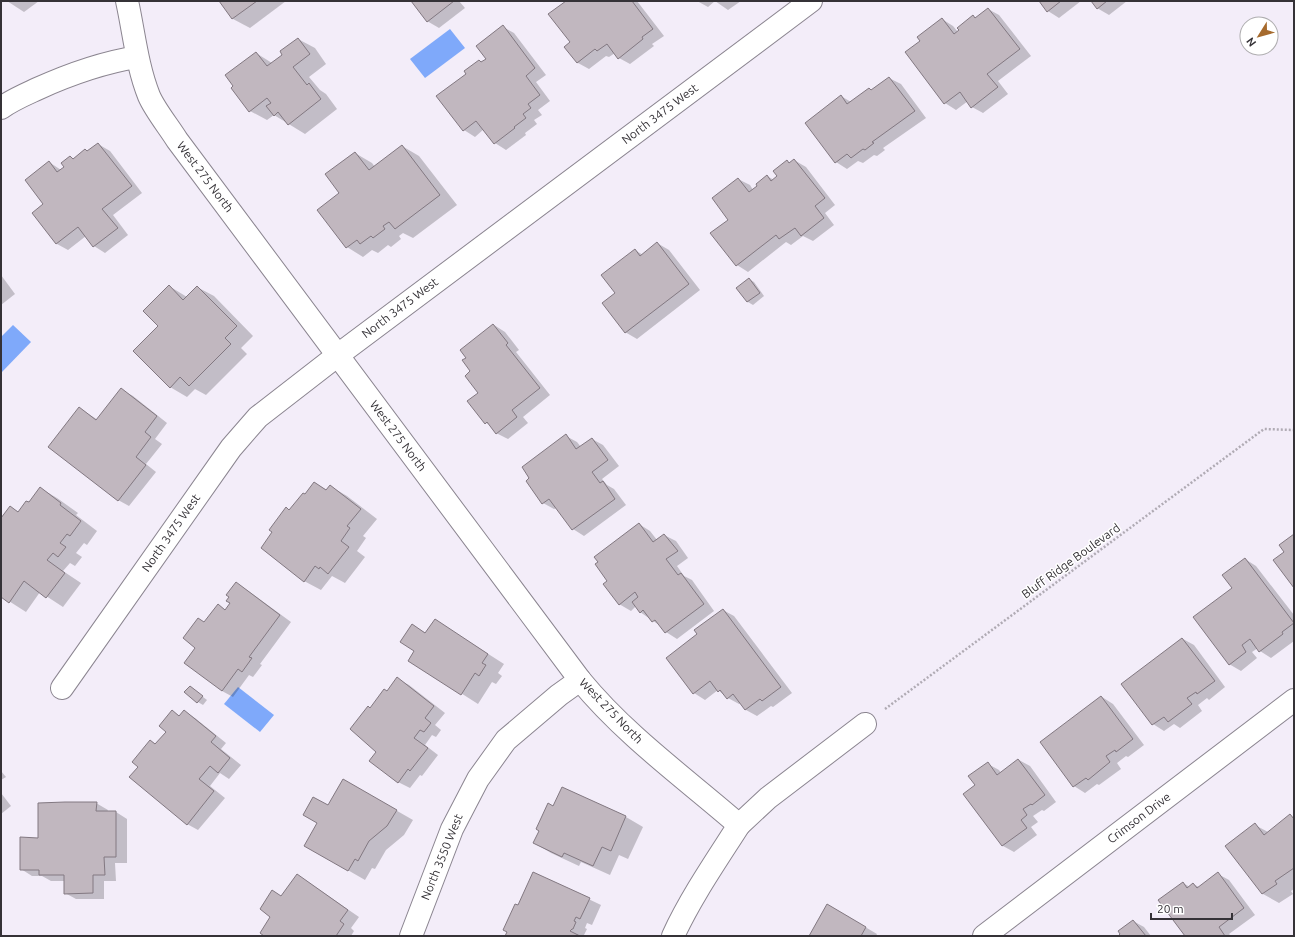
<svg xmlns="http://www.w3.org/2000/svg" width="1295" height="937" viewBox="0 0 1295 937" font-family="Ubuntu,sans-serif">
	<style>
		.water { fill: #7fa9fa }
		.shadow { fill: #0003 }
		.building { fill: #c1b7bf; stroke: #827881 }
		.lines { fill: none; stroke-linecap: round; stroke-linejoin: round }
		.minor-casing { stroke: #8b8590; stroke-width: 24 }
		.tertiary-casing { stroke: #8b8590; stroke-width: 24 }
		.path { stroke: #b0abb4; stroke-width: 2.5; stroke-dasharray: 2 2; stroke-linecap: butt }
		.minor { stroke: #fff; stroke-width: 22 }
		.tertiary { stroke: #fff; stroke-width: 22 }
		.labels { text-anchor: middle; stroke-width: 3; stroke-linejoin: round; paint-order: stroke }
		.street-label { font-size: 12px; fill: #353237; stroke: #fff }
	</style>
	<rect width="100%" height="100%" fill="#f3edf9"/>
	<g class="water">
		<path d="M450,29L465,48L425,78L410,59Z"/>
		<path d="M13,325L31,342L1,373V337Z"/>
		<path d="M238,687L274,715L260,732L224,704Z"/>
	</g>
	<g class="shadow">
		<path d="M7,1H39L24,12Z"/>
		<path d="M220,1H286L250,28L233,19Z"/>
		<path d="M412,1H459L465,8L439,28L427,21Z"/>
		<path d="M567,1H637L664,36L652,44L654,46L630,64L619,58L615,53L609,57L606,56L589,69L578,63L571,43Z"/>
		<path d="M697,1H741L728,10L715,1L708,7Z"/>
		<path d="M1040,1H1081L1059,18L1048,11Z"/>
		<path d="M1092,1H1127L1109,15L1097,8Z"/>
		<path d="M988,9L999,15L1031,56L998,81L1008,94L983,113L972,107L968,101L956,110L945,103L921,41L942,19L953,26L958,32L973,17L976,18Z"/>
		<path d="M503,27L514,33L546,75L536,82L550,101L538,110L542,115L534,120L537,124L525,133L526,135L506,150L495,143L484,129L475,137L464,130L467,74L479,61L483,63L487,59Z"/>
		<path d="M298,39L315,48L326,64L309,77L320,90L326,94L337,109L305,134L274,115L267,120L250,111L256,53L272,63L283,55Z"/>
		<path d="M889,78L901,84L926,118L883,148L885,150L877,156L874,155L863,163L858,161L847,169L836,162L807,123L841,96L851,102L872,91Z"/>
		<path d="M98,144L110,151L142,193L113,215L128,235L105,253L94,246L86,236L68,250L57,244L33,213L45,205L49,162L61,170L65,167L71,157L74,159L86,150L88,152Z"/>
		<path d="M402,146L419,156L457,205L413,238L403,233L399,236L401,239L391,247L388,245L378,253L372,250L363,257L347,247L341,193L355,153L372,163L375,167Z"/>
		<path d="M794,160L806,167L835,205L825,213L834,225L813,241L803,236L791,245L786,242L748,272L737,265L730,220L738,179L750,185L753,190L767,176L774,180L779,176L787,161L790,163Z"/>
		<path d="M657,243L669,250L700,290L637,339L625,332L617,293L635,250L643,255Z"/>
		<path d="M1,275L15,294L1,305Z"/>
		<path d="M749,279L754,282L764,296L753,305L748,302L737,288Z"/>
		<path d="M169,286L187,297L197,287L214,296L253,336L241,348L247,354L206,395L195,389L187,397L170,387L159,326Z"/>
		<path d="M494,325L505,332L519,350L516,352L550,395L523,417L528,423L508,439L496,433L492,426L486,423L479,393L467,358Z"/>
		<path d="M122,390L133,396L167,423L155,439L162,444L146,464L156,472L129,506L118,500L79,408L98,420Z"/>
		<path d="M566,436L577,442L581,447L592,439L603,445L619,466L602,479L607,485L614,489L626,505L584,536L573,529L557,508L554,509L543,503Z"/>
		<path d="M315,483L327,490L330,486L347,496L377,519L363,536L366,538L357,551L365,557L345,583L332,576L321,590L304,581L290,511Z"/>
		<path d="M40,488L57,498L78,513L76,515L97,531L87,545L84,543L76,553L82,557L75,566L70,563L63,571L81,583L63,607L40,592L26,612L1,596V520L10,507L19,512L29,503Z"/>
		<path d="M639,524L650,531L657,540L664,535L676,541L688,558L677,566L684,576L692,580L714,611L677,639L666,632L662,627L640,612L636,606L631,611L619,604L608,581Z"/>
		<path d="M1245,559L1256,566L1294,615V638L1293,639L1294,641L1271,658L1260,651L1258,648L1252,652L1257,658L1241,671L1229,664L1233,588Z"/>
		<path d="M236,583L247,590L291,622L260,664L262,665L253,677L249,675L233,697L222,691L197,647L205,623L218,605L226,610L231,603L230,597Z"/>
		<path d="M723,610L734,616L792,693L773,707L771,706L757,716L746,710L741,703L739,704L728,698L718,690L705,700L694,693L699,634Z"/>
		<path d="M435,620L504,664L498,673L502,676L496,684L492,682L478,704L409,660L415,651L412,625L426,633Z"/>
		<path d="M1183,639L1194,645L1225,687L1209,700L1207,698L1198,705L1202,711L1180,728L1174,724L1164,731L1153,724L1123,684Z"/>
		<path d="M398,679L409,685L445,713L435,725L441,730L436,737L432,735L425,745L438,755L422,776L420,775L410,788L398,782L378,752L371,709L387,692Z"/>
		<path d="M190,687L207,700L203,705L198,702Z"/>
		<path d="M1102,697L1113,704L1144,745L1128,757L1126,756L1117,763L1121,769L1099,785L1097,784L1085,793L1074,786Z"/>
		<path d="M172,711L180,716L184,711L195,718L226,743L221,749L241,765L229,779L220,773L210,786L225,798L198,830L187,824L139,766L151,741L156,744L167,731Z"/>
		<path d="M1019,760L1030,766L1056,802L1044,811L1042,810L1033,816L1038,822L1031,827L1037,835L1014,852L1003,846L977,786L988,764L999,770L1001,773Z"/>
		<path d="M1,771L6,777L1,780Z"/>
		<path d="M343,780L413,820L404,835L386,850L375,869L372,868L365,880L306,846Z"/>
		<path d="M563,788L626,817L643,827L628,859L619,855L610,875L581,862L579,866L551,853L534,843Z"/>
		<path d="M1,793L11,806L1,814Z"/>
		<path d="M96,803L108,810L107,812H116L127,819V863H115L116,881H104V899H76L65,893V881H51L42,876H32L21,869L39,838Z"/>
		<path d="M1290,816L1294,818V889L1291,891L1293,894L1279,903L1263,894L1227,846L1255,825L1268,832Z"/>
		<path d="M534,873L601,905L592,925L587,923L585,928L587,929L584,935L506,936Z"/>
		<path d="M1218,874L1229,880L1255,915L1229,934L1231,936H1186L1183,883L1190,887L1193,884L1199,887Z"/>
		<path d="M308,882L359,917L351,928L354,931L351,936H266Z"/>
		<path d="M828,905L877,934L876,936H810Z"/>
		<path d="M1133,921L1144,927L1151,936H1120Z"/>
	</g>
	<g class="building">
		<path d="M219,1H257L232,19Z"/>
		<path d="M411,1H454L427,22Z"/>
		<path d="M566,1H632L653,29L642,37L643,39L618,59L607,44L597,51L595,49L577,63L564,47L570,42L548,14Z"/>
		<path d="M1039,1H1061L1047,12Z"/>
		<path d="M1091,1H1107L1097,9Z"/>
		<path d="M988,8L1020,49L987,74L998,87L971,108L960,92L944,104L905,52L920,41L917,37L942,18L954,34L959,30L957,28L973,15L975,18Z"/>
		<path d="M503,25L535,68L526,76L540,95L528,104L531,108L523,114L526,118L514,127L515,128L494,144L476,121L463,131L436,96L466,74L464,71L479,60L481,62L486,59L476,46Z"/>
		<path d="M298,38L310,54L293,67L307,85L309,83L321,99L288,125L278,112L274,116L266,106L271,103L267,98L249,112L231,88L233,86L225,75L256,52L267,66L282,55L280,51Z"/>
		<path d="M889,77L915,111L872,142L874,143L865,150L863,149L851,158L847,154L835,163L805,123L841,95L847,104L869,88L871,90Z"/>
		<path d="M98,143L132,186L102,209L118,228L93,247L78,227L56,244L32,213L43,204L25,180L49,161L57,172L64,167L61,163L70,156L73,159L85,149L87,151Z"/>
		<path d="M402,145L440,195L395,229L389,222L383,226L385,229L373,238L371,236L360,244L357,240L346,248L317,210L339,193L325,174L355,152L369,170Z"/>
		<path d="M794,159L825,198L815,206L824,218L801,236L795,228L779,239L776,235L736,266L710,233L728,220L712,198L738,178L749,192L757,186L756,184L767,175L771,181L777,176L773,171L787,160L789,163Z"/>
		<path d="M657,242L689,284L625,333L602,303L615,293L601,275L635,249L640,256Z"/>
		<path d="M749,278L760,293L747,302L736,288Z"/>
		<path d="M169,285L183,300L197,286L237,326L225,338L231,344L189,386L180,377L170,388L133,351L158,326L143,311Z"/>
		<path d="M493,324L508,343L506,345L540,388L512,410L517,417L496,434L487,422L485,424L467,401L478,393L465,376L470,371L462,360L466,358L460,350Z"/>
		<path d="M121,388L157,416L145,432L151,437L136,457L146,465L118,501L48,447L79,407L96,420Z"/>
		<path d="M566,434L576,449L592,438L608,460L592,472L600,483L603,481L615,499L572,530L549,499L542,504L526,481L529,478L522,467Z"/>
		<path d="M314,482L326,490L330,485L361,509L347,526L350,528L341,541L349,547L328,574L320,567L319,569L315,566L304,582L261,548L272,532L269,530L286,507L289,510L303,493L305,494Z"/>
		<path d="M40,487L61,503L60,505L81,521L70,536L67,534L60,543L66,547L58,557L53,553L47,560L65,573L46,598L24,581L9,603L1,597V518L10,506L18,512L26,501L29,502Z"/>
		<path d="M639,523L653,542L664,534L678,551L666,559L678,575L681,573L704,604L665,633L655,620L652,622L643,610L640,613L632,602L638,597L635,592L619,605L603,584L607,581L595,564L598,562L594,557Z"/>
		<path d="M1294,534V588L1273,560L1284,552L1279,545Z"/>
		<path d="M1245,558L1294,623L1282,632L1283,634L1259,652L1250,639L1242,645L1246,652L1229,665L1193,617L1232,588L1222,575Z"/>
		<path d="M236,582L280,615L249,657L252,658L242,672L238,669L222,691L184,663L195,648L183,638L198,618L204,622L218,604L225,610L230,603L226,601L229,597L226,595Z"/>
		<path d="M723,609L781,687L762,701L760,699L745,710L733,694L727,699L720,690L718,692L710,681L693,694L666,658L697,634L694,630Z"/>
		<path d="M435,619L488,654L482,663L486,665L479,676L475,673L461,695L408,661L414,651L400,642L412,624L425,633Z"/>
		<path d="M1182,638L1215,681L1197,694L1196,692L1187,698L1192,704L1168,722L1164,717L1152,725L1121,684Z"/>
		<path d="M397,677L434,706L425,718L431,723L424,732L420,730L414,738L428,748L410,771L408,769L398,783L369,761L376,752L350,729L368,706L370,708L384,689L387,691Z"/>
		<path d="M190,686L203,696L197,703L184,692Z"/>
		<path d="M1101,696L1133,739L1116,752L1115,750L1106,756L1110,762L1088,780L1086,778L1073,787L1040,742Z"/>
		<path d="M172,710L179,716L184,710L216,736L211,742L230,758L218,773L210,766L199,779L214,791L187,825L129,777L138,767L132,762L150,740L155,744L166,732L159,726Z"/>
		<path d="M1018,759L1045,795L1032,805L1031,804L1023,809L1027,815L1021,820L1027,828L1002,846L963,794L975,785L968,776L988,762L997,775Z"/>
		<path d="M343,779L397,810L387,826L369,841L358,861L355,859L348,871L304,846L317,823L303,815L313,797L328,805Z"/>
		<path d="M562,787L626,816L611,851L602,847L593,866L564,853L562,857L533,843L539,831L536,829L548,803L553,806Z"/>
		<path d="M65,802H97L96,811H116V857H104L105,875H93V893L64,894V875H39V870H20V837L38,838V803Z"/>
		<path d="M1290,814L1294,819V868L1275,881L1277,884L1262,894L1225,846L1255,823L1264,835Z"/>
		<path d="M533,872L590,898L580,919L576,917L574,921L576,922L573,929H572L570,931L580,936H505L507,932L503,930L515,904L518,905Z"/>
		<path d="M1218,872L1244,908L1219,927L1225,936H1185L1158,900L1183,882L1187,888L1193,883L1197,888Z"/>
		<path d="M297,874L348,910L340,921L344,924L336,936H264L260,933L270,917L260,909L272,890L281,896Z"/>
		<path d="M827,904L866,927L861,936H809Z"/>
		<path d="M1133,920L1146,936H1118L1120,934L1118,931Z"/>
	</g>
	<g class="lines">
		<g class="minor-casing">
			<g id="minor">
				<path d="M1,108C12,100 24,95 37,89C70,74 100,63 137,57"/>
				<path d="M62,688L231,448L258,417L338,355L811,1"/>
				<path d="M739,825L768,798L865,724"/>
				<path d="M411,936L452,829L478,779L506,740L559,695L580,680"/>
				<path d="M984,936L1294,700"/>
			</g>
		</g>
		<g class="tertiary-casing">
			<path id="tertiary" d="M127,1C134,33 137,66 149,96C155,110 169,127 177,140L580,680C626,736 685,778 739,825C716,861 691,897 673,936"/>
		</g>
		<path class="path" d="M885,709L1264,429L1294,430"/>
		<use href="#minor" class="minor"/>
		<use href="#tertiary" class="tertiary"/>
	</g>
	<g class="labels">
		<g class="street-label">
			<text transform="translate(660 114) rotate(-37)" y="4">North 3475 West</text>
			<text transform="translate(205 177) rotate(53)" y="4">West 275 North</text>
			<text transform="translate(400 308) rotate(-37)" y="4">North 3475 West</text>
			<text transform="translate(398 436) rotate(53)" y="4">West 275 North</text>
			<text transform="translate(171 533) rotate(-55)" y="4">North 3475 West</text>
			<text transform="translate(1071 561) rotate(-36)" y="4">Bluff Ridge Boulevard</text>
			<text transform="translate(611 711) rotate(46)" y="4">West 275 North</text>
			<text transform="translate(1139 818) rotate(-37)" y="4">Crimson Drive</text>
			<text transform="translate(442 857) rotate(-68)" y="4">North 3550 West</text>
		</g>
	</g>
	<rect width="1295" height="937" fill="none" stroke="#353237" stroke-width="4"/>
	<g transform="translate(1259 36) rotate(233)"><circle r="19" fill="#ffffff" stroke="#aeadaf"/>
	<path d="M0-3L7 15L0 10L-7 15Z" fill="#a66a2d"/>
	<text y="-6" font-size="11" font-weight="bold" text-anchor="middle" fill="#353237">N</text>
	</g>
	<path d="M1151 913v6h81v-6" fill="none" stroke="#353237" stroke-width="2"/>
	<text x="1157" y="913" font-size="12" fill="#353237" stroke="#ffffff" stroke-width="3" paint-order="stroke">20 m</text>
</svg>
